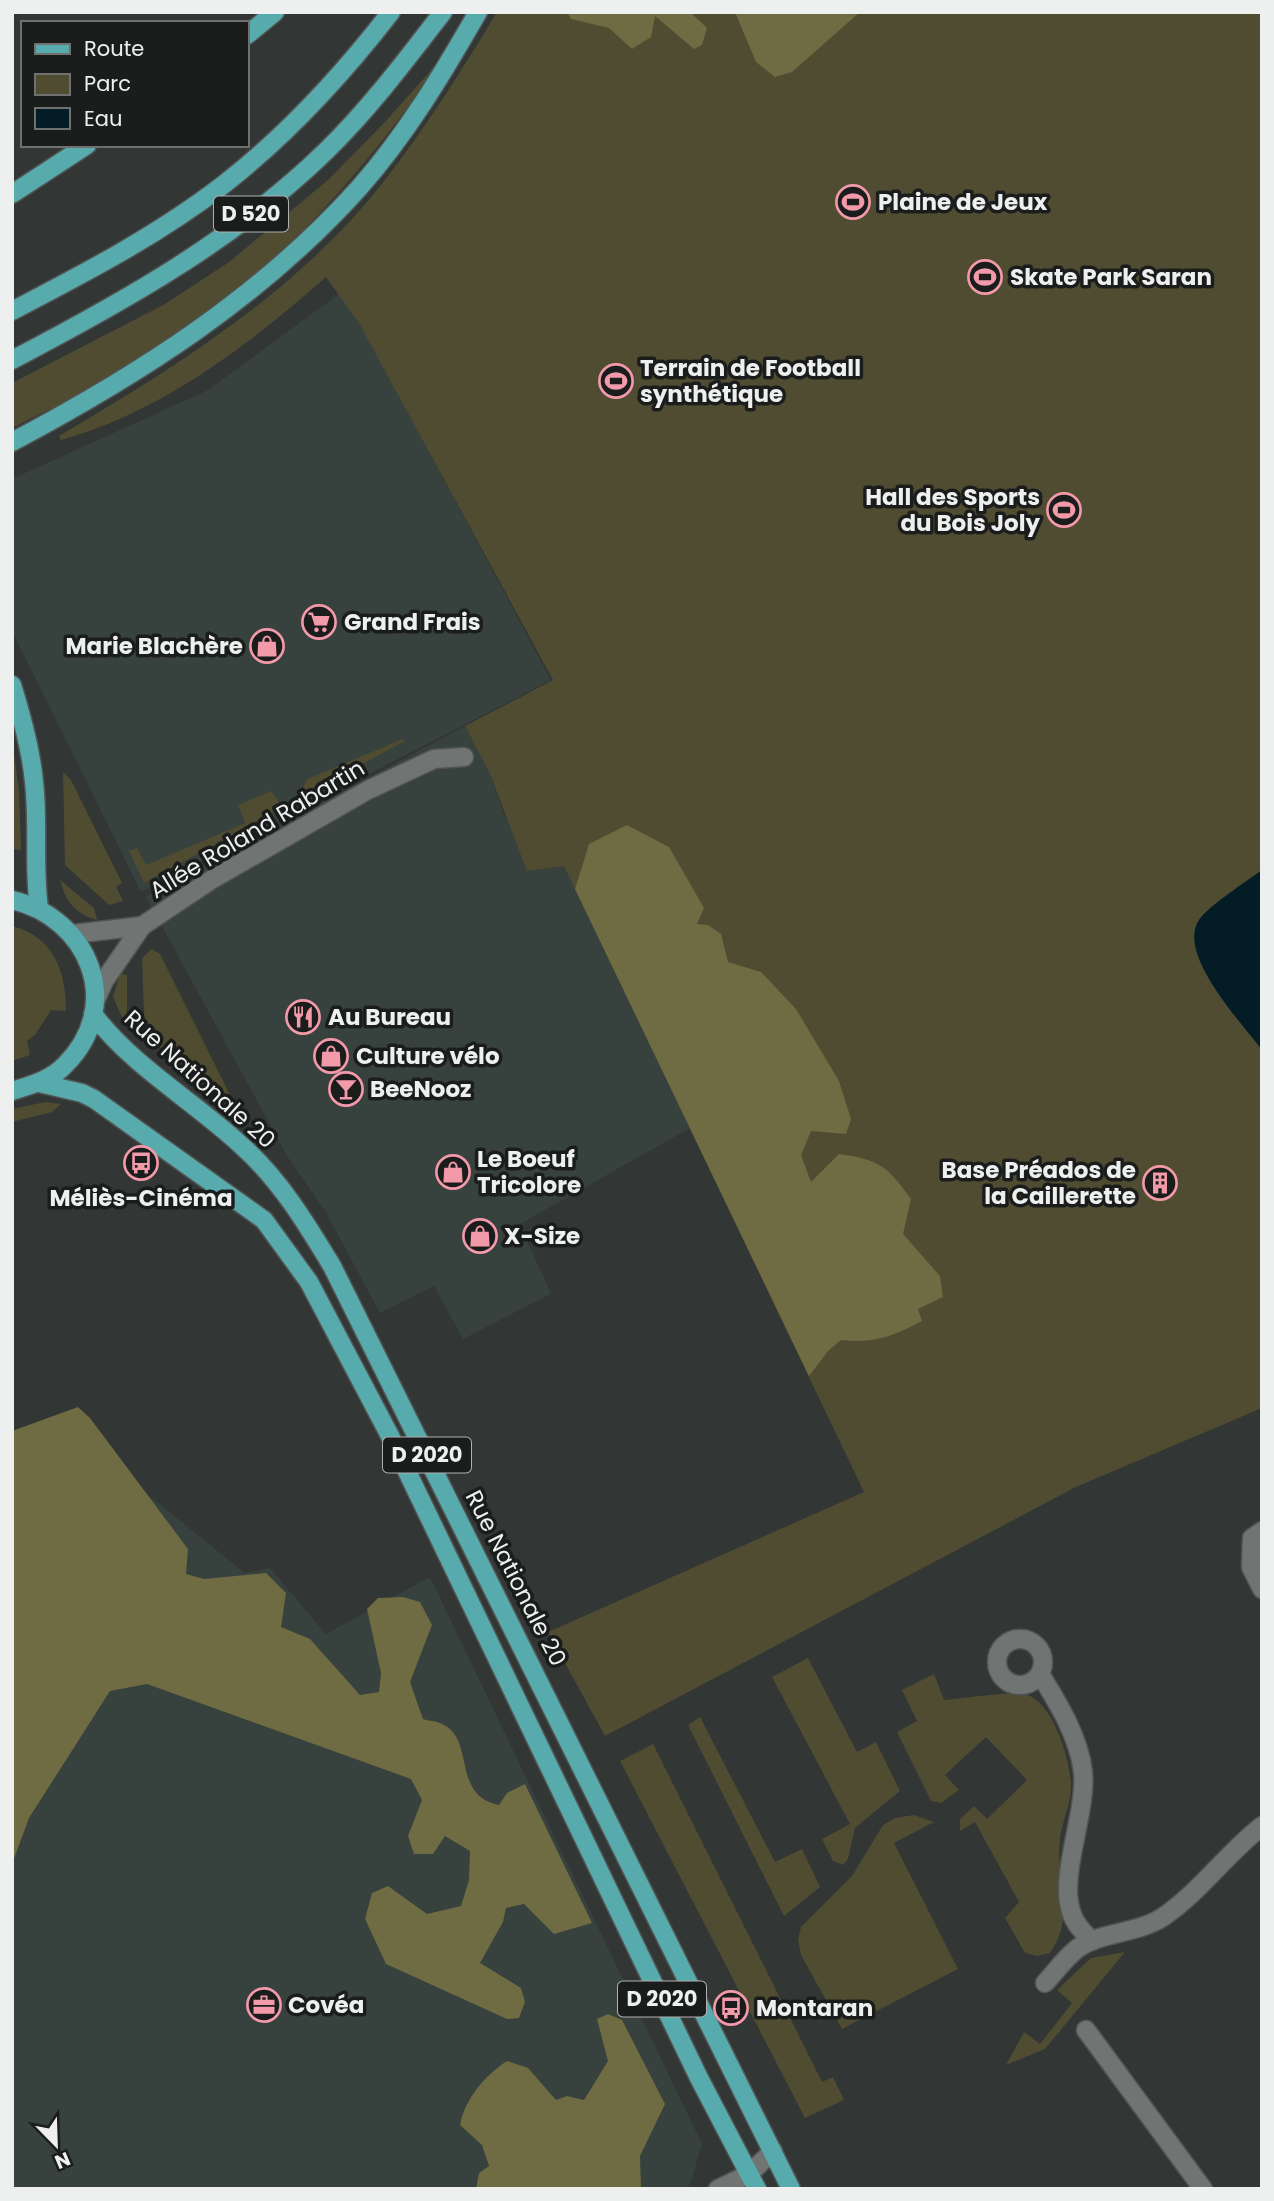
<svg xmlns="http://www.w3.org/2000/svg" width="1274" height="2201" viewBox="0 0 1274 2201" font-family="Poppins,sans-serif">
	<style>
		.built { fill: #37413d }
		.green { fill: #4f4c32 }
		.forest { fill: #6f6b42 }
		.water { fill: #041c26 }
		.lines { fill: none; stroke-linecap: round; stroke-linejoin: round }
		.minor-casing { stroke: #515453; stroke-width: 21 }
		.major-casing { stroke: #515453; stroke-width: 21 }
		.minor { stroke: #707472; stroke-width: 18 }
		.major { stroke: #58abad; stroke-width: 18 }
		.labels { text-anchor: middle; stroke-width: 7; stroke-linejoin: round; paint-order: stroke }
		.shield { fill: #1b1d1c; stroke: #afb1b0; stroke-width: 2 }
		.shield-label { font-size: 21px; font-weight: bold; fill: #eef0ef }
		.poi-label { font-size: 23px; font-weight: bold; fill: #eef0ef; stroke: #1b1d1c; text-anchor: start }
		.street-label { font-size: 23px; fill: #eef0ef; stroke: #1b1d1c }
	</style>
	<rect width="100%" height="100%" fill="#323634"/>
	<g class="built">
		<path d="M343,291L551,680L141,892L12,631V479L208,390Z"/>
		<path d="M465,726L490,774L504,816L564,865L690,1128L520,1224L551,1294L463,1339L434,1286L380,1313L325,1211L287,1156L146,897Z"/>
		<path d="M105,1460L245,1573L270,1568L326,1634L430,1577L702,2144L690,2185L683,2189H12V1498Z"/>
	</g>
	<g class="green">
		<path d="M497,12H1262V1408L1076,1487L605,1736L548,1632L864,1492L564,866L527,871L490,774L465,726L553,680L359,323L326,277C249,345 162,412 61,440L59,436C176,367 295,293 381,185C424,130 461,72 497,12Z"/>
		<path d="M442,58C362,179 257,292 131,367C93,390 51,408 12,428V383L165,304L229,262L328,180L384,123Z"/>
		<path d="M12,737L19,791L21,850L12,849Z"/>
		<path d="M403,739L405,741L307,794L303,787L307,779Z"/>
		<path d="M63,772L71,780L122,883L116,887L123,901L109,905L65,865Z"/>
		<path d="M271,791L283,807L144,883L129,851L137,848L146,865L245,823L238,805Z"/>
		<path d="M60,880L94,908L97,920C75,914 66,902 60,880Z"/>
		<path d="M12,926C54,937 66,971 66,1011L51,1010L35,1035L27,1041L30,1055L12,1061Z"/>
		<path d="M152,949L160,954L230,1095L228,1101L145,1035L142,958Z"/>
		<path d="M120,974L127,975V1028L113,997Z"/>
		<path d="M45,1102L61,1104L52,1112L12,1122V1109Z"/>
		<path d="M808,1658L857,1752L876,1742L900,1791L855,1828L848,1859L843,1865L833,1861L822,1839L850,1824L772,1677Z"/>
		<path d="M934,1674L944,1700C962,1699 1010,1691 1025,1694C1053,1701 1071,1761 1071,1786C1071,1804 1062,1821 1060,1839C1055,1883 1077,1913 1050,1953L1037,1956L1025,1953L1005,1918L1019,1902L975,1822L960,1831V1819L974,1806L987,1819L1027,1780L986,1737L945,1775L959,1790L941,1803L931,1801L897,1732L917,1721L902,1690Z"/>
		<path d="M700,1717L775,1862L802,1849L820,1887L784,1916L688,1725Z"/>
		<path d="M653,1744L822,2082L833,2077L844,2100L805,2118L620,1761Z"/>
		<path d="M914,1815L934,1822L894,1843L958,1969L842,2029L801,1955L798,1940L801,1927L852,1876L883,1825L895,1818Z"/>
		<path d="M1125,1952L1045,2049L1006,2065L1024,2032L1040,2044L1072,2003L1057,1990L1091,1958Z"/>
	</g>
	<g class="forest">
		<path d="M567,12H690L707,28L702,45L694,49L655,16L651,37L632,49L609,28L571,19Z"/>
		<path d="M735,12H860L792,72L775,77L756,62Z"/>
		<path d="M627,825L669,847L704,908L697,924L708,925L721,934L728,962L761,972L796,1009L839,1081L851,1119L846,1134L811,1131L801,1155L811,1182L839,1154C881,1160 887,1166 911,1199L903,1234L940,1276L943,1297L918,1309L922,1321C895,1336 872,1344 841,1340L828,1351L809,1376L575,889L589,844Z"/>
		<path d="M78,1407L90,1418L188,1549L186,1574L204,1579L266,1573L286,1593L281,1627L310,1639L360,1695L379,1692L381,1673L367,1609L378,1598L403,1597L420,1602L432,1625L410,1682L423,1719C429,1721 438,1721 444,1725C475,1741 452,1796 499,1805L507,1793L525,1784L592,1923L554,1934L524,1904L506,1908L503,1922L480,1963L521,1988L525,2002L519,2018L507,2019L386,1964L365,1919L372,1893L388,1886L427,1914L461,1906L469,1880L470,1851L445,1836L433,1854H414L408,1836L422,1800L411,1779L147,1684L110,1691L29,1818L12,1864V1431Z"/>
		<path d="M608,2014L622,2020L665,2104L640,2156L641,2189H476L479,2173L489,2166L482,2145L460,2125C465,2099 485,2075 507,2061L528,2068L556,2100L567,2096L584,2100L608,2061L597,2019Z"/>
	</g>
	<path class="water" d="M1262,870V1050C1242,1023 1176,954 1199,920C1208,906 1247,881 1262,870Z"/>
	<g class="lines">
		<g class="minor-casing">
			<g id="minor">
				<path d="M73,934L142,926L211,880L368,790L434,759L464,757"/>
				<path d="M95,1001L104,981L142,926"/>
				<path d="M1262,1531L1252,1538L1251,1567L1262,1589"/>
				<circle cx="1020" cy="1662" r="23"/>
				<path d="M1040,1674C1058,1703 1079,1737 1083,1772C1087,1812 1059,1875 1071,1911C1074,1923 1083,1932 1092,1941"/>
				<path d="M1045,1983C1055,1972 1066,1957 1078,1948C1103,1931 1137,1934 1163,1917C1200,1892 1227,1853 1262,1826"/>
				<path d="M1086,2030L1203,2189"/>
				<path d="M718,2189L749,2174L773,2151"/>
			</g>
		</g>
		<g class="major-casing">
			<g id="major">
				<path d="M247,35L275,12"/>
				<path d="M12,194L87,145"/>
				<path d="M12,311C85,273 158,235 223,185C286,136 343,74 391,12"/>
				<path d="M12,360C123,302 236,239 326,151C369,109 406,60 443,12"/>
				<path d="M12,442C140,374 261,297 359,188C406,135 443,73 478,12"/>
				<path d="M12,685C22,717 31,749 34,782C39,824 33,866 39,908"/>
				<path d="M12,900C89,918 125,1005 65,1065C51,1080 31,1085 12,1091"/>
				<path d="M93,1014C133,1067 194,1101 242,1146C280,1180 306,1223 332,1266L791,2189"/>
				<path d="M39,1083L82,1093L94,1099L264,1220L309,1282L390,1436L699,2078L757,2189"/>
			</g>
		</g>
		<use href="#minor" class="minor"/>
		<use href="#major" class="major"/>
	</g>
	<defs>
		<g id="stadium-ring" transform="scale(1.75)"><circle r="9.5" fill="#1b1d1c" stroke="#f39aaa" stroke-width="1.5"/><path d="M0-5a6.5 5 0 1 0 0 10a6.5 5 0 1 0 0-10ZM-3.5-1.8h7v3.6h-7Z" fill="#f39aaa"/></g>
		<g id="supermarket-ring" transform="scale(1.75)"><circle r="9.5" fill="#1b1d1c" stroke="#f39aaa" stroke-width="1.5"/><path d="M-6-5.5h2.5l.6 2H6L4.5 2H-2.5L-4.4-4H-6ZM-1.5 3.2a1.3 1.3 0 1 0 .1 0ZM3 3.2a1.3 1.3 0 1 0 .1 0Z" fill="#f39aaa"/></g>
		<g id="shop-ring" transform="scale(1.75)"><circle r="9.5" fill="#1b1d1c" stroke="#f39aaa" stroke-width="1.5"/><path d="M-5-2.5h2.3a2.7 3.5 0 0 1 5.4 0H5L5.5 6h-11ZM-1.5-2.5h3a1.5 2.3 0 0 0-3 0Z" fill="#f39aaa"/></g>
		<g id="restaurant-ring" transform="scale(1.75)"><circle r="9.5" fill="#1b1d1c" stroke="#f39aaa" stroke-width="1.5"/><path d="M-5-6h1v4h1v-4h1v4h1v-4h1v5L-1.5 .5V6h-2V.5L-5-1ZM5-6V6H3V1.5H1.5Q1.5-4 5-6Z" fill="#f39aaa"/></g>
		<g id="bar-ring" transform="scale(1.75)"><circle r="9.5" fill="#1b1d1c" stroke="#f39aaa" stroke-width="1.5"/><path d="M-6-5H6L.8 .8V4.5H3.5V6h-7V4.5H-.8V.8Z" fill="#f39aaa"/></g>
		<g id="bus-ring" transform="scale(1.75)"><circle r="9.5" fill="#1b1d1c" stroke="#f39aaa" stroke-width="1.5"/><path d="M-5-6H5V4H4V6H2V4H-2V6H-4V4H-5ZM-3.5-4V0h7V-4ZM-3.5 1.2v1.5H-2V1.2ZM2 1.2v1.5H3.5V1.2Z" fill="#f39aaa"/></g>
		<g id="building-ring" transform="scale(1.75)"><circle r="9.5" fill="#1b1d1c" stroke="#f39aaa" stroke-width="1.5"/><path d="M-4-6H4V6H1V3H-1V6H-4ZM-2.5-4.3h1.7v1.8h-1.7ZM.8-4.3h1.7v1.8H.8ZM-2.5-1h1.7V.8h-1.7ZM.8-1h1.7V.8H.8Z" fill="#f39aaa"/></g>
		<g id="office-ring" transform="scale(1.75)"><circle r="9.5" fill="#1b1d1c" stroke="#f39aaa" stroke-width="1.5"/><path d="M-6-3h4V-5.5h4V-3h4V5H-6ZM-1-4.5V-3h2v-1.5ZM-6 0V1H6V0Z" fill="#f39aaa"/></g>
	</defs>
	<g fill-rule="evenodd">
		<use href="#stadium-ring" x="853" y="202"/>
		<use href="#stadium-ring" x="985" y="277"/>
		<use href="#stadium-ring" x="616" y="381"/>
		<use href="#stadium-ring" x="1064" y="510"/>
		<use href="#supermarket-ring" x="319" y="622"/>
		<use href="#shop-ring" x="267" y="646"/>
		<use href="#restaurant-ring" x="303" y="1017"/>
		<use href="#shop-ring" x="331" y="1056"/>
		<use href="#bar-ring" x="346" y="1089"/>
		<use href="#bus-ring" x="141" y="1163"/>
		<use href="#shop-ring" x="453" y="1172"/>
		<use href="#building-ring" x="1160" y="1183"/>
		<use href="#shop-ring" x="480" y="1236"/>
		<use href="#office-ring" x="264" y="2005"/>
		<use href="#bus-ring" x="731" y="2008"/>
	</g>
	<g class="labels">
		<g class="shield">
			<rect x="214" y="196.5" width="74" height="35" rx="5"/>
			<rect x="383" y="1437.5" width="88" height="35" rx="5"/>
			<rect x="618" y="1981.5" width="88" height="35" rx="5"/>
		</g>
		<g class="shield-label">
			<text x="251" y="221">D 520</text>
			<text x="427" y="1462">D 2020</text>
			<text x="662" y="2006">D 2020</text>
		</g>
		<g class="poi-label">
			<text x="878" y="210">Plaine de Jeux</text>
			<text x="1010" y="285">Skate Park Saran</text>
			<text x="640" y="376">Terrain de Football<tspan x="640" dy="26">synthétique</tspan></text>
			<text x="1040" y="505" text-anchor="end">Hall des Sports<tspan x="1040" dy="26">du Bois Joly</tspan></text>
			<text x="344" y="630">Grand Frais</text>
			<text x="243" y="654" text-anchor="end">Marie Blachère</text>
			<text x="328" y="1025">Au Bureau</text>
			<text x="356" y="1064">Culture vélo</text>
			<text x="370" y="1097">BeeNooz</text>
			<text x="477" y="1167">Le Boeuf<tspan x="477" dy="26">Tricolore</tspan></text>
			<text x="1136" y="1178" text-anchor="end">Base Préados de<tspan x="1136" dy="26">la Caillerette</tspan></text>
			<text x="141" y="1206" text-anchor="middle">Méliès-Cinéma</text>
			<text x="504" y="1244">X-Size</text>
			<text x="288" y="2013">Covéa</text>
			<text x="756" y="2016">Montaran</text>
		</g>
		<g class="street-label">
			<text transform="translate(257 829) rotate(-31)" y="8">Allée Roland Rabartin</text>
			<text transform="translate(200 1079) rotate(42)" y="8">Rue Nationale 20</text>
			<text transform="translate(516 1578) rotate(63)" y="8">Rue Nationale 20</text>
		</g>
	</g>
	<rect width="1274" height="2201" fill="none" stroke="#eef0ef" stroke-width="28"/>
	<rect x="21" y="21" width="228" height="126" fill="#1b1d1c" stroke="#6f7170" stroke-width="2"/>
	<rect x="35" y="44" width="35" height="10" fill="#58abad" stroke="#6f7170" stroke-width="2"/>
	<text x="84" y="56" font-size="21" fill="#eef0ef">Route</text>
	<rect x="35" y="74" width="35" height="21" fill="#4f4c32" stroke="#6f7170" stroke-width="2"/>
	<text x="84" y="91" font-size="21" fill="#eef0ef">Parc</text>
	<rect x="35" y="108" width="35" height="21" fill="#041c26" stroke="#6f7170" stroke-width="2"/>
	<text x="84" y="126" font-size="21" fill="#eef0ef">Eau</text>
	<g transform="translate(56 2145) rotate(157)" stroke="#1b1d1c" stroke-width="5" paint-order="stroke">
	<path d="M0-5L12 26L0 18L-12 26Z" fill="#eef0ef"/>
	<text y="-10" font-size="19" font-weight="bold" text-anchor="middle" fill="#eef0ef">N</text>
	</g>
</svg>
